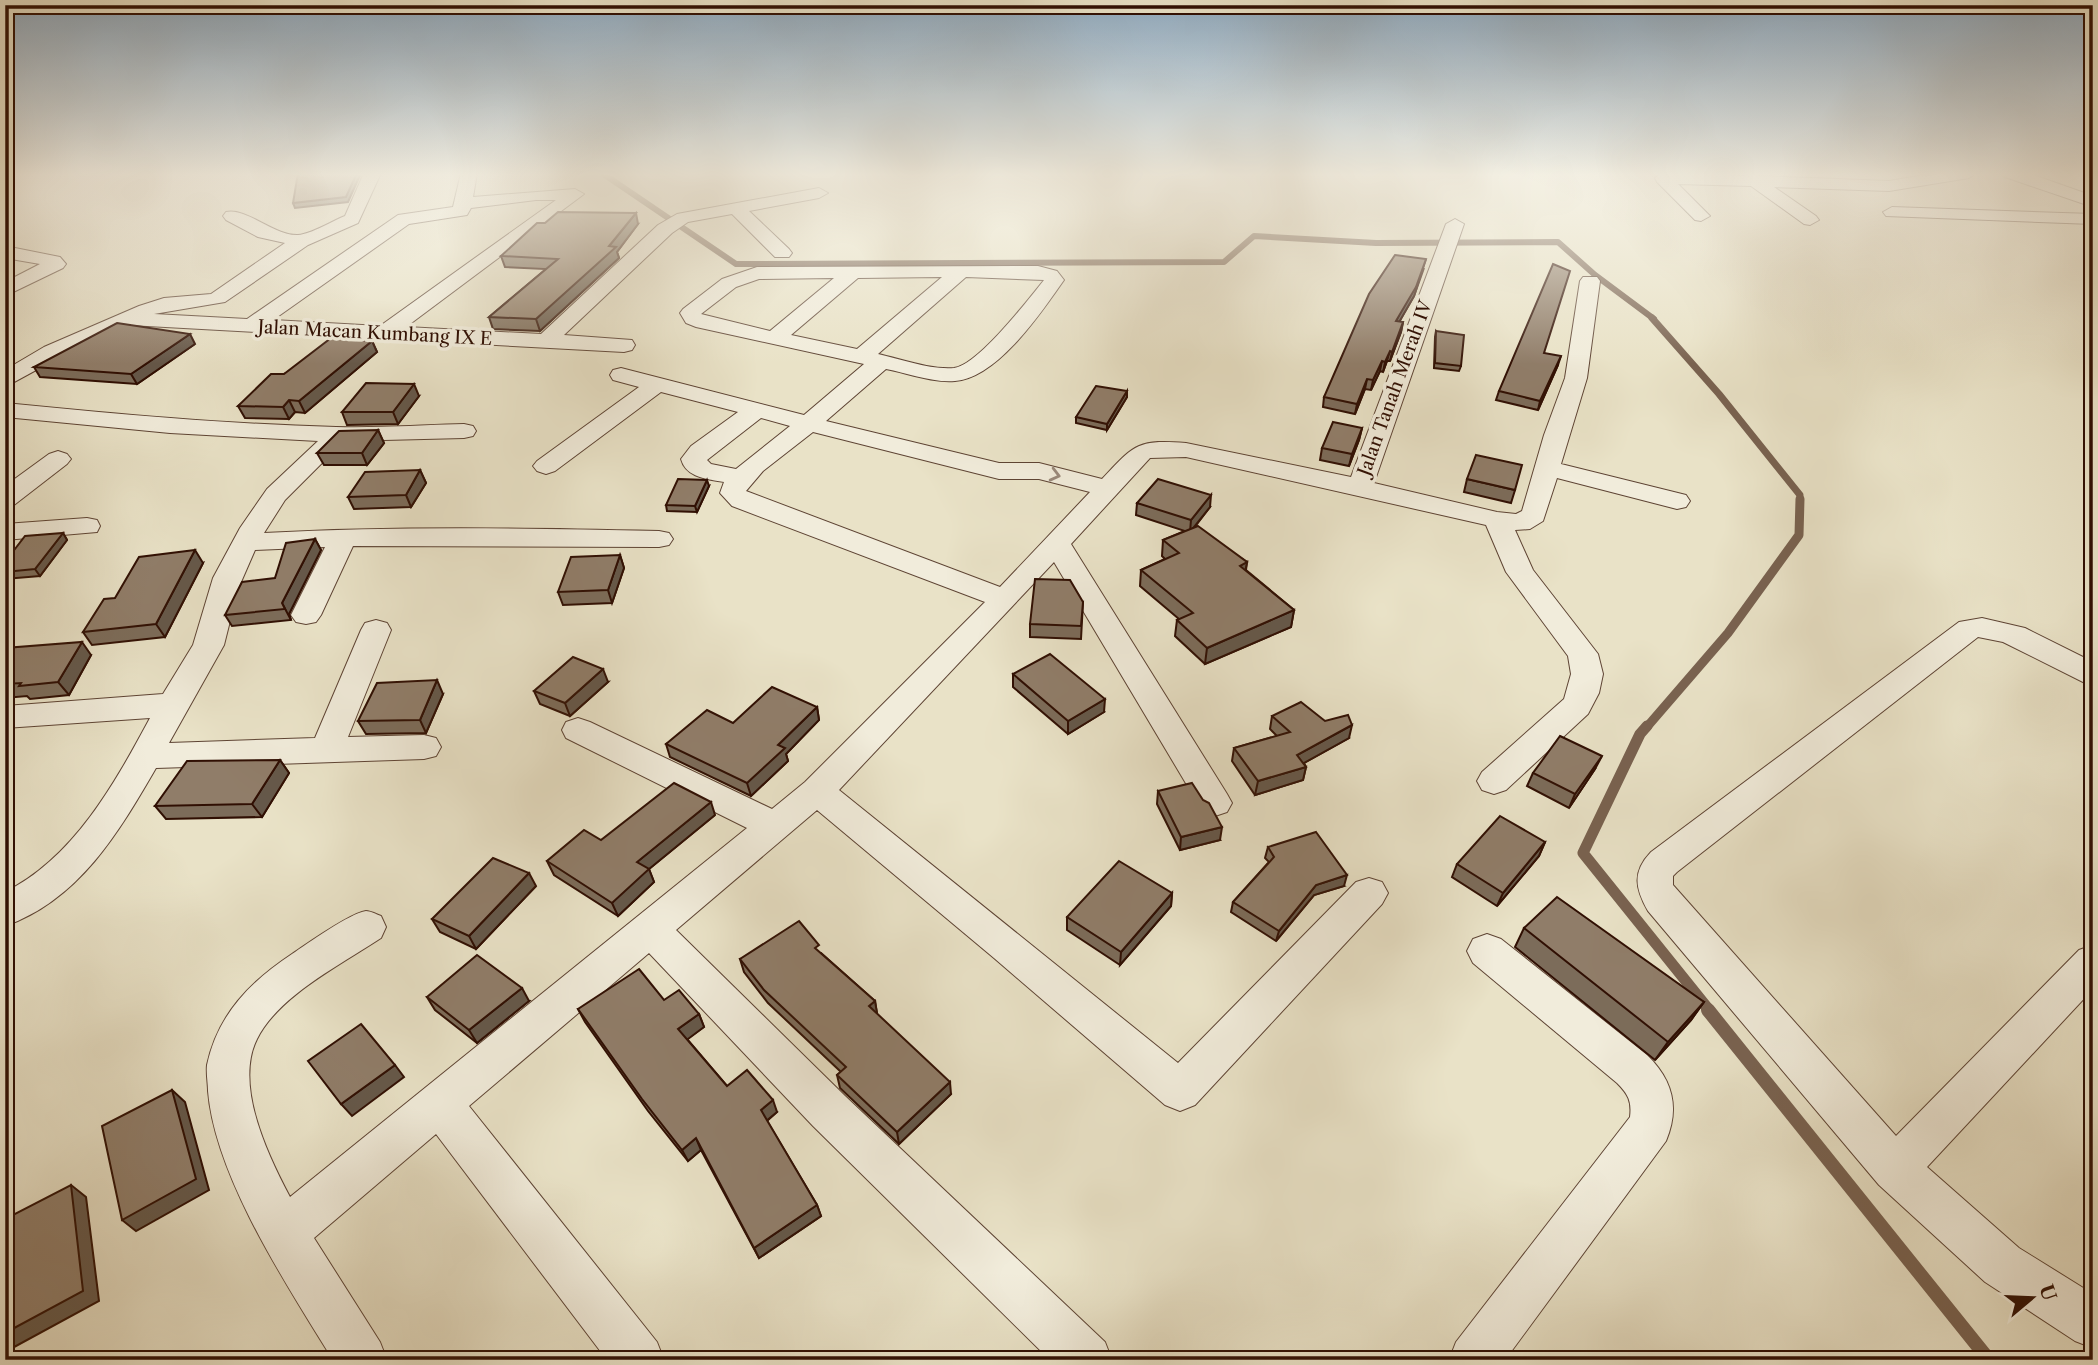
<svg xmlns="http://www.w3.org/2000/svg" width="2098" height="1365" viewBox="0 0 2098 1365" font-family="'Libre Caslon Text',serif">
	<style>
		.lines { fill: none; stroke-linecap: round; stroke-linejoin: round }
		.stream-far4 { stroke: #796250; stroke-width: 6 }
		.stream-far3 { stroke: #796250; stroke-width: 7 }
		.stream-far2 { stroke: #796250; stroke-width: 9 }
		.stream-far1 { stroke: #796250; stroke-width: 11 }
		.stream { stroke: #796250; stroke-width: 14 }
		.minor-casing { stroke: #5e4434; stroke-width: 2 }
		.minor { fill: #f1ecdb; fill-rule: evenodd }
		.wall { fill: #7c6c5a; stroke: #300f03; stroke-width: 2 }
		.shaded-wall { fill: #65584a; stroke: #300f03; stroke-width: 2 }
		.building { fill: #907d69; stroke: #300f03; stroke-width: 2 }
		.oneway { stroke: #9a897a }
		.labels { text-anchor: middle; stroke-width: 7; stroke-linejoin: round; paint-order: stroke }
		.far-street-label { font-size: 18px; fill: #300f03; stroke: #f1ecdb }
	</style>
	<rect width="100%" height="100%" fill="#e9e2c7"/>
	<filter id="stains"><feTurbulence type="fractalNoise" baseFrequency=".00286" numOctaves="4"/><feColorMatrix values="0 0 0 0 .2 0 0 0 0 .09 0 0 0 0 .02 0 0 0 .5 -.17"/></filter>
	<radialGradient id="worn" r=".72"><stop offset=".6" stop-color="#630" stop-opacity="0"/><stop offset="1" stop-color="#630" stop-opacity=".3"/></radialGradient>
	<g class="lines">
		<path class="stream-far4" d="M602,173L736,264L1224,262L1254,236L1376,243L1558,242L1595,275L1654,319"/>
		<path class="stream-far3" d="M1652,318L1719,394L1800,495V501"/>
		<path class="stream-far2" d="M1646,728L1728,633L1799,535L1800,499"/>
		<path class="stream-far1" d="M1647,726L1640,734L1583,853L1710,1011"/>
		<path class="stream" d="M1708,1010L1989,1360"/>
		<g class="minor-casing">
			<g id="minor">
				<path d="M364,173H381L358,223L308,245L225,302L154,314L247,319L398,215L453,207L461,173H477L473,197L575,189L584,194L406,327L541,334L658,225L677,214L819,188L828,193L819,198L749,211L789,249L792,253L789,257H775L732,214L688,222L672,233L564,335L632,340L635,345L632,350L624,352L129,325L60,357L5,387V370L44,347L139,306L164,298L211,294L285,243L258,237L226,220L223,216L226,212C246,207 274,236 298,235C312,234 332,221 345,216ZM536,200H556L380,326L273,320L409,224L467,215L471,208Z"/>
				<path d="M1661,173L1743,176L1752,173L1759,176L1889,181L1936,173H1977L1969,178L1889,191L1774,187L1816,216L1819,220L1810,225L1804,224L1751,186L1678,184L1710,216L1701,221L1695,220L1657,182L1655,178Z"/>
				<path d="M2003,173H2028L2093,196V207L2005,177Z"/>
				<path d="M1892,207L2093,214V224L1886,216L1883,212Z"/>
				<path d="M1455,219L1464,224L1374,483L1497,512L1516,514L1522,511L1544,435L1565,378L1580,281L1583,277H1597L1600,281L1587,378L1561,464L1686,495L1690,501L1686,507L1677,509L1557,478L1543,521L1530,529L1515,530L1533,570L1598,654L1603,674L1599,693L1588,714L1506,790L1494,794L1482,790L1477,781L1482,772L1564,699L1571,674L1568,656L1506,572L1486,525L1186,457L1150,458L1071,544L1227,794L1232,803L1227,812L1215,816L1203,812L1054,562L839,790L1178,1063L1356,882L1369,878L1382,882L1388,893L1382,904L1195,1105L1180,1111L1165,1105L994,958L817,810L676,930L845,1096L1105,1342L1112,1360H1050L813,1126L649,953L469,1106L657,1342L664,1360H607L436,1134L314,1238L380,1342L387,1360H333C288,1287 215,1177 208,1091C208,1083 206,1073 207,1065C218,1014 250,982 292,954C307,944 350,913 366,911C370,911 376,914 381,916L386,927L381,938C342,964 278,996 257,1039C234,1085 268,1156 290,1197L747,828L566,738L562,730L566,722L578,718L590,722L772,809L805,782L985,602L732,506L720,493L724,482C708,479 686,478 681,459L691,446L738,412L661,392L555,471L546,474L537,471L533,466L537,461L639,387L613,380L610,375L613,370L621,368L804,415L864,364L696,327L686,323L680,313L683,309L722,279L757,267L1038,266L1057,271L1064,280C1041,313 997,378 955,381C933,383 907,373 886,369L826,421L999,463H1039L1102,479C1134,445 1137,439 1186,443L1351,477L1446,224ZM942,277L857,349L791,335L858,278ZM966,277L1044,280C1028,300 978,365 954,368C930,370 901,359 878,354ZM834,278L770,331L701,314L736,287L759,279ZM761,418L790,426L736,469L711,464L707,460ZM813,432L999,479H1039L1090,492L1000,587L746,491L763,471Z"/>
				<path d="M5,246L60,257L66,264L63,268L5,296V282L40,264L5,258Z"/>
				<path d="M5,403C115,414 225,424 336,427C379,428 421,425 464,424L473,426L476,431L473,436L464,438L344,441L285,500L264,533C395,526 527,528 659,531L669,533L673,539L669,545L659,547L353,546L321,615L316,622L306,624L296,622L291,615L325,547L255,550L238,589L224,645L169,743L315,738L361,630L365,623L376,620L387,623L391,630L348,737L424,735L436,738L441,747L436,756L424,759L156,768C119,832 79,900 5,926V892C74,858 115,783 150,718L5,728V706L163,694L193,645L213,578L240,528L267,489L318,441L170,433L5,417Z"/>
				<path d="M58,451L67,454L71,459L67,464L14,505L5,507V486L49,454Z"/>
				<path d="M87,518L97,520L100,526L97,532L5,540V524Z"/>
				<path d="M1982,618L2025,628L2093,662V687L2003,642L1978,637L1677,872L1673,876V885L1896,1136L2079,950L2093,945V989L1927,1167L2019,1248L2093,1294V1348L2075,1341L1985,1282L1879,1185L1648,911C1635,888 1632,872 1651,852L1959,622Z"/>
				<path d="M1487,934L1501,939L1647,1055C1673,1080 1680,1108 1666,1141L1505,1360H1449L1456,1342L1630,1117C1632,1101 1628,1094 1617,1083L1473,963L1467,951L1473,939Z"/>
			</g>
		</g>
		<use href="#minor" class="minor"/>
	</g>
	<g class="wall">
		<path d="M638,224L617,252L619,258L540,331L493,329L489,317L546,269L505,267L501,256Z"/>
		<path d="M1424,268L1414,296L1399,322H1403L1401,332L1390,361H1387L1383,372L1380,371L1371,390L1365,389L1355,414L1323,407L1324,397Z"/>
		<path d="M1436,331L1461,366L1459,371L1434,368L1435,337Z"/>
		<path d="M372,341L377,352L305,413L295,412L289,419L245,418L238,406L284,374Z"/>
		<path d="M195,344L137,384L40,377L34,367Z"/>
		<path d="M1544,353L1558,365L1538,410L1496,400L1499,391Z"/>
		<path d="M1127,391V397L1107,430L1076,423V417Z"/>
		<path d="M419,396L398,424L347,425L342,412Z"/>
		<path d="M1362,428L1359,440L1349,466L1320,460L1322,448Z"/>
		<path d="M378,430L384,443L367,465H324L317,453Z"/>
		<path d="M420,470L426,483L411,507L354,509L348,497Z"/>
		<path d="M1467,479L1515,490L1511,503L1464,492Z"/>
		<path d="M709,486L697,512L667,511L666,505Z"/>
		<path d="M1137,503L1210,507L1194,528L1247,562L1246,570L1294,610L1291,627L1205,664L1175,636L1177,620L1179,619L1140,586L1141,570L1165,559L1162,556L1163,540L1185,531L1136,515Z"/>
		<path d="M63,533L67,540L40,576L5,579V562Z"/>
		<path d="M315,539L321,550L289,614L291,620L232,626L225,615L275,578Z"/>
		<path d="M620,555L624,568L612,603L563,605L558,592Z"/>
		<path d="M203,563L165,637L92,645L83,632L115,598Z"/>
		<path d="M1083,602L1081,639L1030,637V624Z"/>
		<path d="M5,648L91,655L69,695L30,699L27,696L5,698Z"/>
		<path d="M1013,674L1104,712L1068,734L1013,687Z"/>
		<path d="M608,682L570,716L540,704L534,691Z"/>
		<path d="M443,694L426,733L366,734L358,721Z"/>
		<path d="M817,707L819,720L786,754L788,761L751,796L670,757L666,744L733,723Z"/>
		<path d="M1272,716L1325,721L1349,738L1304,763L1306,767L1303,780L1255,795L1232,761L1234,748L1277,736L1270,729Z"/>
		<path d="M280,760L289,773L262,817L166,819L155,806Z"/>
		<path d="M1595,769L1569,808L1527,786L1533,773Z"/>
		<path d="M1158,791L1220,840L1180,850L1157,804Z"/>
		<path d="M715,815L649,869L654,882L618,916L554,875L547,861L601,840Z"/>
		<path d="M1545,842L1539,856L1497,906L1452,877L1457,864Z"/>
		<path d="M1268,847L1344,886L1314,895L1276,941L1231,912L1233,902L1269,862L1265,858Z"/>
		<path d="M536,886L476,949L440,932L432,919Z"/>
		<path d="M1172,893L1171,906L1120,965L1067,930V917Z"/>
		<path d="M1524,928L1704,1002L1691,1020L1655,1060L1515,947Z"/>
		<path d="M821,953L875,1001L877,1014L951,1094L899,1144L840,1088L837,1075L841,1072L768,1003L744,972L740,959Z"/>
		<path d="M427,997L529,1001L477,1043L435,1010Z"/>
		<path d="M664,1000L699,1014L704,1027L687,1039L727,1086L777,1112L767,1121L817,1205L821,1216L759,1258L701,1150L688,1161L648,1111L585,1022L578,1009Z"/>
	</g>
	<g class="shaded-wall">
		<path d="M357,173H361L348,202L295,208L293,203Z"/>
		<path d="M636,213L638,224L617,252L619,258L540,331L536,319L609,246Z"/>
		<path d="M1426,259L1414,296L1394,331L1396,321Z"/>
		<path d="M1403,322L1401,332L1390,361L1392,352Z"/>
		<path d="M190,334L195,344L137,384L131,374Z"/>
		<path d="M372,341L377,352L305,413L299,401Z"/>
		<path d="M1390,351L1387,361L1383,372L1385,362Z"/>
		<path d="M1561,356L1558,365L1538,410L1540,401Z"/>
		<path d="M1382,361L1380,371L1371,390L1373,380Z"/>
		<path d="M1367,379L1365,389L1355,414L1357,404Z"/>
		<path d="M414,384L419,396L398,424L393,412Z"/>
		<path d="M1127,391V397L1107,430V424Z"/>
		<path d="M289,400L295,412L289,419L283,407Z"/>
		<path d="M1362,428L1359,440L1349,466L1352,454Z"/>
		<path d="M378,430L384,443L367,465L362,453Z"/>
		<path d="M420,470L426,483L411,507L406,495Z"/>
		<path d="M707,480L709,486L697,512L695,506Z"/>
		<path d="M1211,495L1210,507L1190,532L1191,520Z"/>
		<path d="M63,533L67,540L40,576L35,569Z"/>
		<path d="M315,539L321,550L289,614L291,620L282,603Z"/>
		<path d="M195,550L203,563L165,637L156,624Z"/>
		<path d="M620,555L624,568L612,603L608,590Z"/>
		<path d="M1247,562L1244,578L1240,566Z"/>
		<path d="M1294,610L1291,627L1205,664L1207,648Z"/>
		<path d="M82,642L91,655L69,695L58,682Z"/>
		<path d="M603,669L608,682L570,716L565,703Z"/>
		<path d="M437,680L443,694L426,733L420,720Z"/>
		<path d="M1105,699L1104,712L1068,734V721Z"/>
		<path d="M817,707L819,720L786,754L788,761L751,796L747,783L778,745Z"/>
		<path d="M1352,725L1349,738L1295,768L1297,755Z"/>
		<path d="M1602,756L1595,769L1569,808L1575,794Z"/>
		<path d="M280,760L289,773L262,817L252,804Z"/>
		<path d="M1306,767L1303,780L1255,795L1258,781Z"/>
		<path d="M711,802L715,815L649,869L654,882L618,916L612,903L637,862Z"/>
		<path d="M1222,827L1220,840L1180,850L1181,837Z"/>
		<path d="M1545,842L1539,856L1497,906L1503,893Z"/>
		<path d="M529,873L536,886L476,949L469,936Z"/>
		<path d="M1347,875L1344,886L1314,895L1276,941L1279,931L1316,885Z"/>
		<path d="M1172,893L1171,906L1120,965L1121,952Z"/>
		<path d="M522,988L529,1001L477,1043L469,1030Z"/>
		<path d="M875,1001L877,1013L871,1019L869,1006Z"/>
		<path d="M1704,1002L1691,1020L1655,1060L1668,1042Z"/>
		<path d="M699,1014L704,1027L684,1042L678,1029Z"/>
		<path d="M395,1065L404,1077L352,1116L341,1104Z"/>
		<path d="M950,1082L951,1094L899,1144L897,1132Z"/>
		<path d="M172,1090L185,1102L209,1190L136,1231L122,1220Z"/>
		<path d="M773,1100L777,1112L765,1122L761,1110Z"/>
		<path d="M696,1138L701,1150L688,1161L682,1150Z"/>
		<path d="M71,1185L86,1197L99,1301L5,1352V1333Z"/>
		<path d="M817,1205L821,1216L759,1258L754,1248Z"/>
	</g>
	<g class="building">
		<path d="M298,173H357L346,197L293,203Z"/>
		<path d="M558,212L636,213L609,246L616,247L536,319L489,317L558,259L501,256L537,223H545Z"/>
		<path d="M1395,255L1426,259L1416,287L1396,321L1403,322L1392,352L1390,351L1385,362L1382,361L1373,380L1367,379L1357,404L1324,397L1369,294Z"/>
		<path d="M1553,264L1570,271L1544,353L1561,356L1540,401L1499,391Z"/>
		<path d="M117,323L190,334L131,374L34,367Z"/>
		<path d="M1436,331L1464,335L1461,366L1435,363Z"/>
		<path d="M331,338L372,341L299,401L289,400L283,407L238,406L271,374H284Z"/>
		<path d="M366,383L414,384L393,412H342Z"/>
		<path d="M1096,386L1127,391L1107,424L1076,417Z"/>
		<path d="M1333,422L1362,428L1352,454L1322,448Z"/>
		<path d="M378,430L362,453H317L339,431Z"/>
		<path d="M1476,455L1522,465L1515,490L1467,479Z"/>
		<path d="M420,470L406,495L348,497L365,472Z"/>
		<path d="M678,479L707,480L695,506L666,505Z"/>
		<path d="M1158,479L1211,495L1191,520L1137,503Z"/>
		<path d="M1198,526L1247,562L1240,566L1294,610L1207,648L1177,620L1193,613L1141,570L1179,553L1163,540Z"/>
		<path d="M63,533L35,569L5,572V562L25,536Z"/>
		<path d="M315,539L282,603L285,609L225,615L242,582L275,578L286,543Z"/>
		<path d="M195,550L156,624L83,632L104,599L115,598L139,557Z"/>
		<path d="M620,555L608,590L558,592L571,557Z"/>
		<path d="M1035,579L1070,580L1083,602L1081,626L1030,624Z"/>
		<path d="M82,642L58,682L19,686L21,683L5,684V648Z"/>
		<path d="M1050,654L1105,699L1068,721L1013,674Z"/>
		<path d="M573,657L603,669L565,703L534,691Z"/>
		<path d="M437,680L420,720L358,721L377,683Z"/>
		<path d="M772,687L817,707L778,745L785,748L747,783L666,744L707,710L733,723Z"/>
		<path d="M1301,702L1325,721L1348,715L1352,725L1297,755L1306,767L1258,781L1234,748L1290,732L1272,716Z"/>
		<path d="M1560,736L1602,756L1575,794L1533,773Z"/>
		<path d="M280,760L252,804L155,806L187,761Z"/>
		<path d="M674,783L711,802L637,862L649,869L612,903L547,861L584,830L601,840Z"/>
		<path d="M1192,783L1203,800L1209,803L1222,827L1181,837L1158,791Z"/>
		<path d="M1500,816L1545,842L1503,893L1457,864Z"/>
		<path d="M1316,832L1347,875L1316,885L1279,931L1233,902L1274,857L1268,847Z"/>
		<path d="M493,858L529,873L469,936L432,919Z"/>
		<path d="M1119,861L1172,893L1121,952L1067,917Z"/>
		<path d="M1557,897L1704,1002L1668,1042L1524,928Z"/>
		<path d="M799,921L819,945L815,948L875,1001L869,1006L950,1082L897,1132L837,1075L846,1067L764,990L740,959Z"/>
		<path d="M477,955L522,988L469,1030L427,997Z"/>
		<path d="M639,969L664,1000L679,990L699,1014L678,1029L727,1086L747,1070L773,1100L761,1110L817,1205L754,1248L696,1138L682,1150L642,1099L578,1009Z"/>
		<path d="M361,1024L395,1065L341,1104L308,1061Z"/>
		<path d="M172,1090L196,1179L122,1220L102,1126Z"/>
		<path d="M71,1185L83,1291L5,1333V1219Z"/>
	</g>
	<defs><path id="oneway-chevron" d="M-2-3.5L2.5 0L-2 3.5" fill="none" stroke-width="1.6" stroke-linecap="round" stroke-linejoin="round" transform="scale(1.75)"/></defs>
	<use class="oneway" href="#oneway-chevron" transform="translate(1055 475) rotate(14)"/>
	<linearGradient id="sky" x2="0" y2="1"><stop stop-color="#8faac0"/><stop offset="0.48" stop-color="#f5f2e6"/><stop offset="1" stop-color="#f5f2e6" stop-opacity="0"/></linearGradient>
	<rect width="2098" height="364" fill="url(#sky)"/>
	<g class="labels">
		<g class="far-street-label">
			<text transform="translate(375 333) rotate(3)" y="6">Jalan Macan Kumbang IX E</text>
			<text transform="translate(1395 388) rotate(-70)" y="6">Jalan Tanah Merah IV</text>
		</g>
	</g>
	<rect width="2098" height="1365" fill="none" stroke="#e9e2c7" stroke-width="28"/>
	<rect x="7" y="7" width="2084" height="1351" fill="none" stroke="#300f03" stroke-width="3.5"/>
	<rect x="14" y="14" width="2070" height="1337" fill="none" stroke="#300f03" stroke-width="2"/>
	<g transform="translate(2032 1298) rotate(71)" stroke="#f1ecdb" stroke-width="5" paint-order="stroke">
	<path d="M0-5L12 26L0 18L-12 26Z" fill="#300f03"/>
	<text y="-10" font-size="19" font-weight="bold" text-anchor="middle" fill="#300f03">U</text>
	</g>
	<rect width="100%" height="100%" filter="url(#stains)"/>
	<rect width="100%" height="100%" fill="url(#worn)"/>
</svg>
